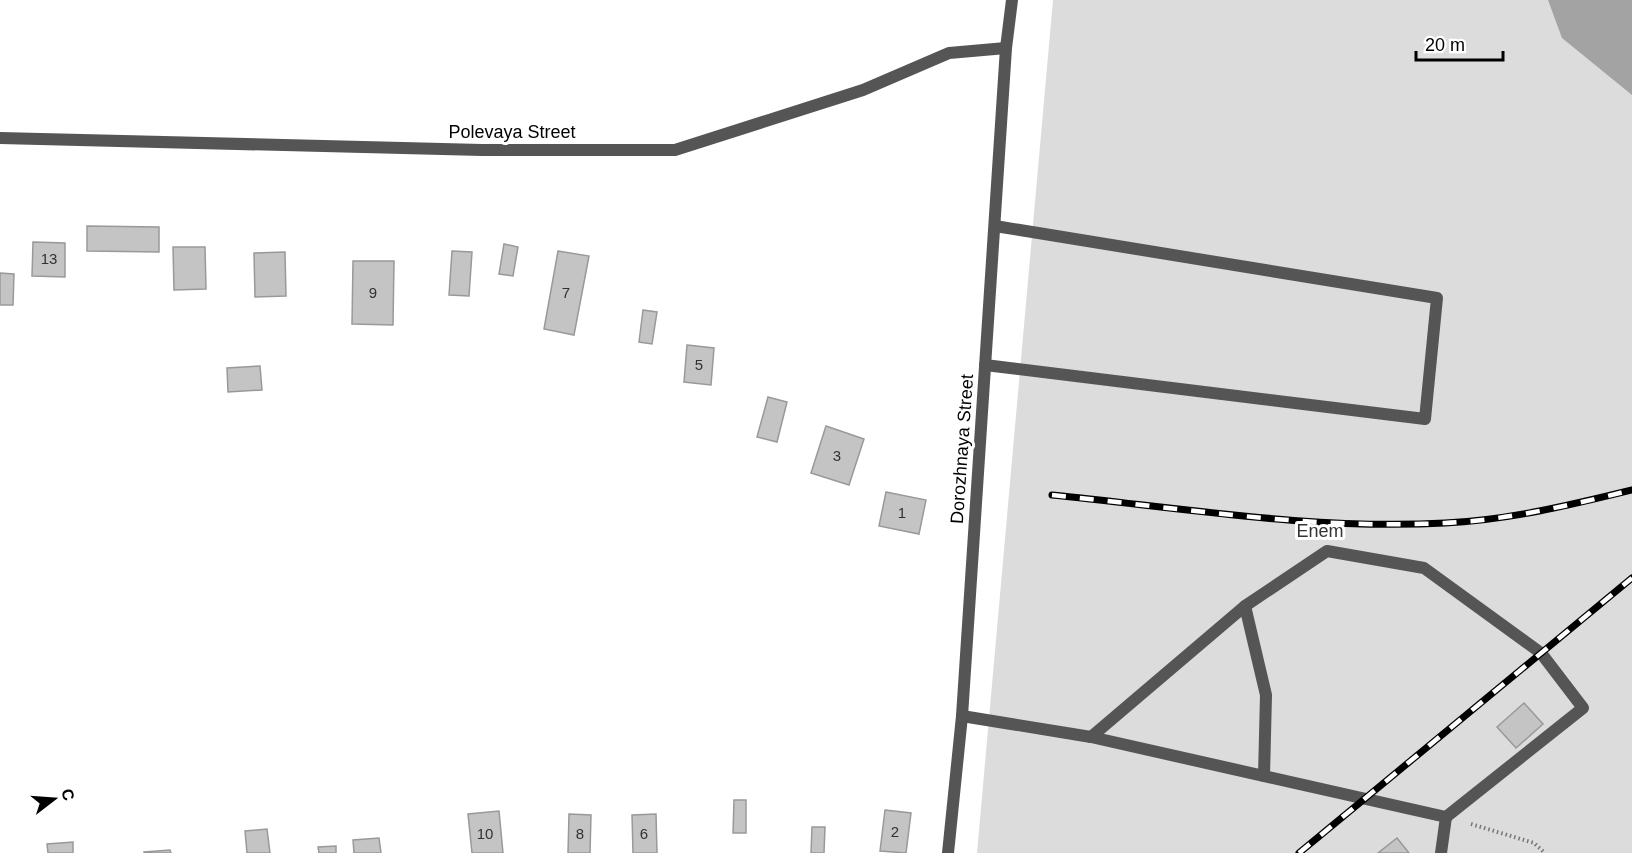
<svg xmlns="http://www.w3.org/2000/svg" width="1632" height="853" viewBox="0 0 1632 853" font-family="Helvetica,sans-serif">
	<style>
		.green { fill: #dcdcdc }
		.water { fill: #a3a3a3 }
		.building { fill: #c4c4c4; stroke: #999; stroke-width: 1.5 }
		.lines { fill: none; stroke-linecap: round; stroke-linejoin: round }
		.path { stroke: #777; stroke-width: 4; stroke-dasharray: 1.5 3; stroke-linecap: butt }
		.service { stroke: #555; stroke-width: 12 }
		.minor { stroke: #555; stroke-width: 12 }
		.rail-casing { stroke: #000; stroke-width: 7 }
		.rail { stroke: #fff; stroke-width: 4.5; stroke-dasharray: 14; stroke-linecap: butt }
		.labels { text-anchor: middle; stroke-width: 6; stroke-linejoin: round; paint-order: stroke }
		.number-label { font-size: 15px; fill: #313131 }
		.street-label { font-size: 18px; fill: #000; stroke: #fff }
		.park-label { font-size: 18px; fill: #333; stroke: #fff }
	</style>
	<rect width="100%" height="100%" fill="#fff"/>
	<path class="green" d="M1053,0H1632V853H977Z"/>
	<path class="water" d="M1548,0H1632V95L1562,38Z"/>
	<g class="building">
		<path d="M87,226L159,227V252L87,251Z"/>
		<path d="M33,242L65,243V277L32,276Z"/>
		<path d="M504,244L518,247L513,276L499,274Z"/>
		<path d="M173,247H205L206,289L174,290Z"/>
		<path d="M452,251L472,252L469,296L449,295Z"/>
		<path d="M558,251L589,256L574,335L544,329Z"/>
		<path d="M285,252L286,296L255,297L254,253Z"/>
		<path d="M353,261H394L393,325L352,324Z"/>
		<path d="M0,273L14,274L13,305H0Z"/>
		<path d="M643,310L657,312L652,344L639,342Z"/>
		<path d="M687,345L714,348L711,385L684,382Z"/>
		<path d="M260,366L262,390L228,392L227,368Z"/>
		<path d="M768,397L787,402L777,442L757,437Z"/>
		<path d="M826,426L864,439L849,485L811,473Z"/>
		<path d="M886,492L926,500L919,534L879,526Z"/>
		<path d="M1524,703L1543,724L1516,748L1497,727Z"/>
		<path d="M734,800H746V833H733Z"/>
		<path d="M885,810L911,813L906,853L880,851Z"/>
		<path d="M499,811L503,853H472L468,814Z"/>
		<path d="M569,814L591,815L590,853H568Z"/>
		<path d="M656,814L657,853H633L632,815Z"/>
		<path d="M812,827H825L824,853H811Z"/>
		<path d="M267,829L270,853H247L245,831Z"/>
		<path d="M379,838L381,853H354L353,840Z"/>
		<path d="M1397,838L1409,853H1378Z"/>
		<path d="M73,842V853H48L47,844Z"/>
		<path d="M336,846V853H319L318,847Z"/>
		<path d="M170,850L171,853H144V852Z"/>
	</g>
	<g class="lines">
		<path class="path" d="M1471,824L1534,843L1545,853"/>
		<g class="service">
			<path d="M985,365L1425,419L1437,298L995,226"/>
			<path d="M1245,606L1266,695L1264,776"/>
			<path d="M962,716L1091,737L1446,817L1441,853"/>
			<path d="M1091,737L1245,606L1327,551L1424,568L1541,653L1583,708L1446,817"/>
		</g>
		<g class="minor">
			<path d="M0,138L482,150H675L863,90L949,53L1006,48"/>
			<path d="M948,853L962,716L1006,48L1012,0"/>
		</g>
		<g class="rail-casing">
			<g id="rail">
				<path d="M1052,495C1182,508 1314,530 1445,523C1508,520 1571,505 1632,490"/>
				<path d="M1299,853L1632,578"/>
			</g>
		</g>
		<use href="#rail" class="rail"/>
	</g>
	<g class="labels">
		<g class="number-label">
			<text x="49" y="264">13</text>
			<text x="373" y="298">9</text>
			<text x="566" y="298">7</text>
			<text x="699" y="370">5</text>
			<text x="837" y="461">3</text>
			<text x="902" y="518">1</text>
			<text x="895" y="837">2</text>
			<text x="485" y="839">10</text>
			<text x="580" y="839">8</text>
			<text x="644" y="839">6</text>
		</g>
		<g class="street-label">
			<text x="512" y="138">Polevaya Street</text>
			<text transform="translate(962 449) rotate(-86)" y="6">Dorozhnaya Street</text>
		</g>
		<g class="park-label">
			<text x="1320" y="537">Enem</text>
		</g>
	</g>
	<g transform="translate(54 799) rotate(73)" stroke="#ffffff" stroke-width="4.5" paint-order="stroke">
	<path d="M0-4.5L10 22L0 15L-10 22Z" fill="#000000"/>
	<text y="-9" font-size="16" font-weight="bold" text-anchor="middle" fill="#000000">С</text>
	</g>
	<path d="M1416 51v9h87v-9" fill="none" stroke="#000000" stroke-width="3"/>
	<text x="1425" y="51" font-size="18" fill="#000000" stroke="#ffffff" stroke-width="4.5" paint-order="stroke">20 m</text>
</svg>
